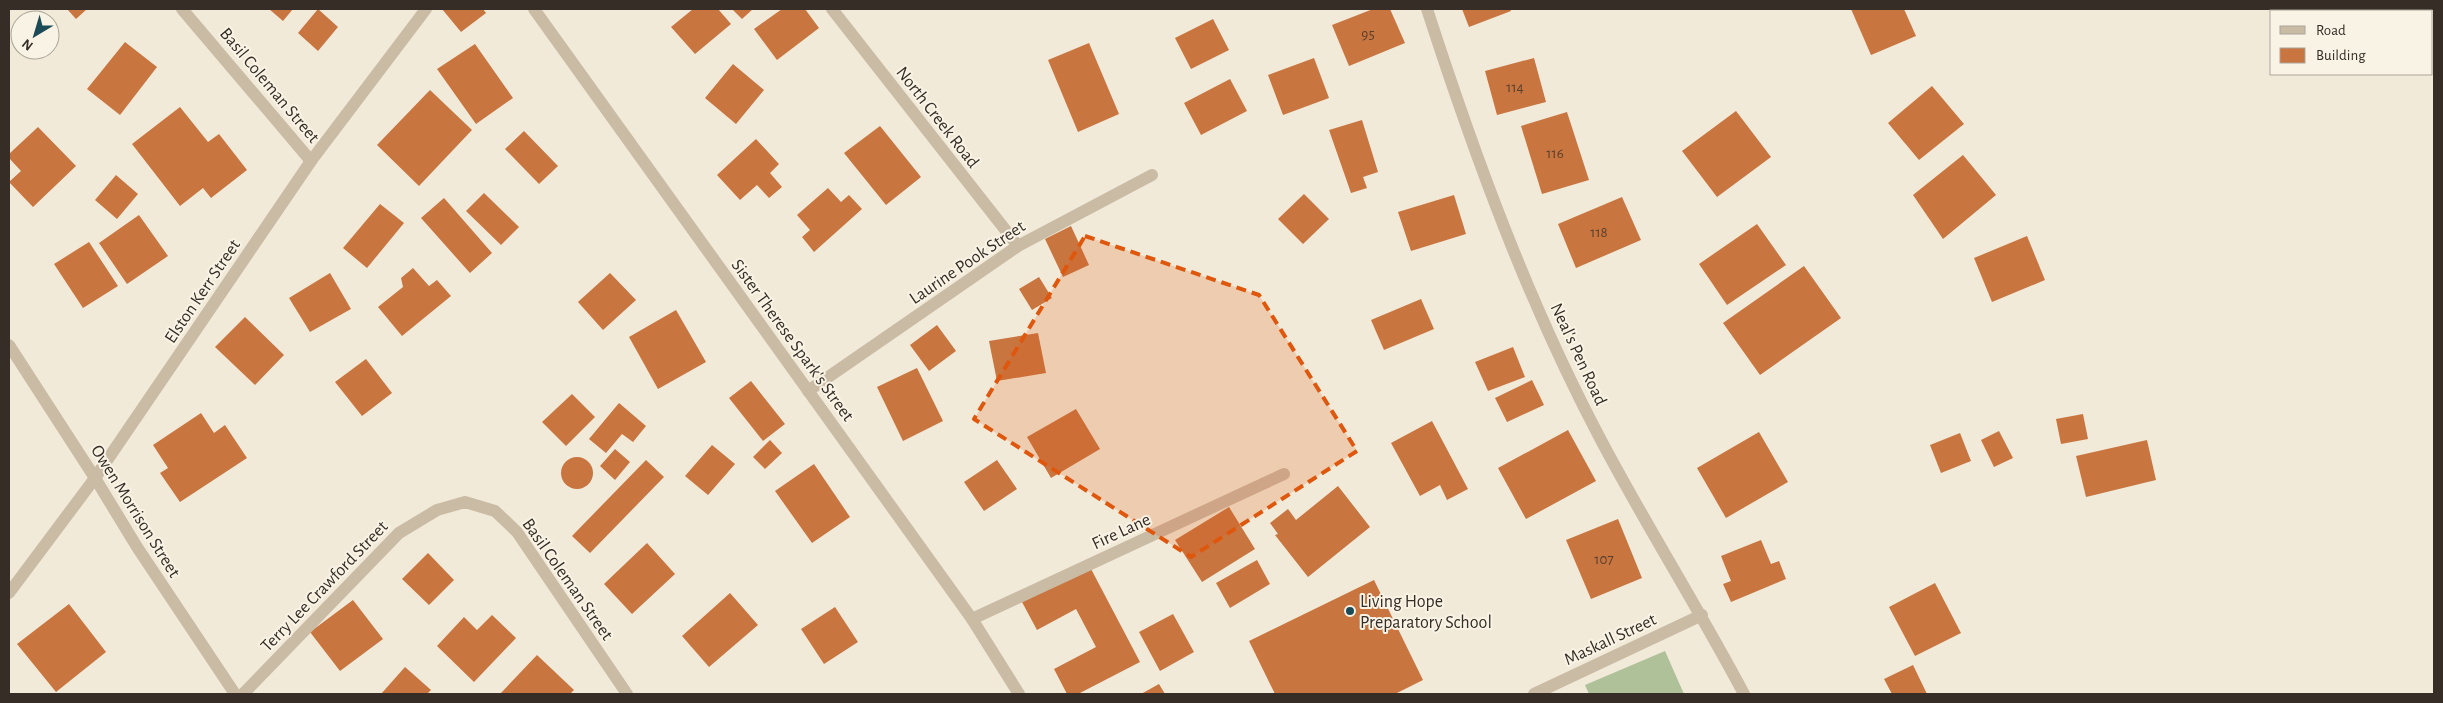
<svg xmlns="http://www.w3.org/2000/svg" width="2443" height="703" viewBox="0 0 2443 703" font-family="'Alegreya Sans',sans-serif">
	<style>
		.green { fill: #aec199 }
		.building { fill: #c87540 }
		.lines { fill: none; stroke-linecap: round; stroke-linejoin: round }
		.minor { stroke: #cabba5; stroke-width: 12 }
		.marked { fill: #df570d; fill-opacity: 0.2; stroke: #df570d; stroke-width: 4; stroke-dasharray: 10 6; stroke-linejoin: round }
		.poi-dot { fill: #1b4b57; stroke: #f9f3e5; stroke-width: 2 }
		.labels { text-anchor: middle; stroke-width: 4; stroke-linejoin: round; paint-order: stroke }
		.number-label { font-size: 15px; fill: #5a3f2c }
		.street-label { font-size: 18px; fill: #352d26; stroke: #f9f3e5 }
		.poi-label { font-size: 18px; fill: #352d26; stroke: #f9f3e5; text-anchor: start }
	</style>
	<rect width="100%" height="100%" fill="#f2ead9"/>
	<path class="green" d="M1665,651L1684,694H1589L1585,685Z"/>
	<g class="building">
		<path d="M67,9H87L76,19Z"/>
		<path d="M269,9H293L283,21Z"/>
		<path d="M318,9L338,27L318,51L298,33Z"/>
		<path d="M442,9H483L486,13L461,32Z"/>
		<path d="M693,9H718L731,24L695,54L671,27Z"/>
		<path d="M732,9H753L742,19Z"/>
		<path d="M782,9H805L819,28L777,60L754,29Z"/>
		<path d="M1373,9H1390L1405,43L1349,66L1332,25Z"/>
		<path d="M1462,9H1510L1511,11L1469,27Z"/>
		<path d="M1851,9H1904L1916,36L1871,55Z"/>
		<path d="M1213,19L1229,50L1191,69L1175,38Z"/>
		<path d="M125,42L157,67L120,115L87,89Z"/>
		<path d="M1089,43L1119,114L1078,132L1048,60Z"/>
		<path d="M475,44L513,98L476,124L437,69Z"/>
		<path d="M1314,58L1329,98L1283,115L1268,75Z"/>
		<path d="M1534,58L1546,102L1497,115L1485,71Z"/>
		<path d="M733,64L764,90L736,124L705,98Z"/>
		<path d="M1230,79L1247,111L1201,135L1184,103Z"/>
		<path d="M1932,86L1964,124L1919,160L1888,123Z"/>
		<path d="M430,90L472,130L419,186L377,145Z"/>
		<path d="M180,107L208,142L219,134L247,170L211,198L203,188L180,206L132,144Z"/>
		<path d="M1736,111L1771,157L1717,197L1682,151Z"/>
		<path d="M1567,112L1589,180L1542,194L1521,126Z"/>
		<path d="M1362,120L1378,172L1363,177L1367,188L1351,193L1329,130Z"/>
		<path d="M880,126L921,177L886,205L844,153Z"/>
		<path d="M38,127L76,166L33,207L9,182L21,171L9,158V154Z"/>
		<path d="M524,131L558,166L539,184L505,149Z"/>
		<path d="M756,139L779,164L770,173L782,187L769,198L757,185L740,200L717,175Z"/>
		<path d="M1963,155L1996,195L1943,239L1913,195Z"/>
		<path d="M116,175L138,194L117,219L95,200Z"/>
		<path d="M828,188L841,202L849,195L862,209L814,252L802,237L810,230L797,215Z"/>
		<path d="M484,193L519,227L501,245L466,211Z"/>
		<path d="M1304,194L1329,219L1303,244L1278,219Z"/>
		<path d="M1454,195L1466,234L1411,251L1398,212Z"/>
		<path d="M1622,197L1641,240L1576,268L1558,224Z"/>
		<path d="M444,198L492,253L470,273L421,218Z"/>
		<path d="M380,204L404,223L367,268L343,248Z"/>
		<path d="M139,215L168,256L127,284L99,243Z"/>
		<path d="M1757,224L1786,265L1727,305L1699,264Z"/>
		<path d="M1071,226L1089,265L1063,277L1045,239Z"/>
		<path d="M2027,236L2045,280L1992,302L1974,258Z"/>
		<path d="M89,242L118,286L83,308L54,264Z"/>
		<path d="M1804,266L1841,318L1760,375L1723,323Z"/>
		<path d="M413,268L429,286L437,280L451,296L402,336L378,307L403,287L401,278Z"/>
		<path d="M330,273L351,309L310,332L289,298Z"/>
		<path d="M610,273L636,300L603,330L578,302Z"/>
		<path d="M1039,277L1052,298L1032,310L1019,289Z"/>
		<path d="M1421,299L1434,329L1384,350L1371,320Z"/>
		<path d="M676,310L706,362L658,389L629,337Z"/>
		<path d="M245,317L284,355L255,385L215,347Z"/>
		<path d="M937,325L956,351L929,371L910,345Z"/>
		<path d="M1038,333L1046,373L997,381L989,341Z"/>
		<path d="M1513,347L1525,377L1488,391L1475,362Z"/>
		<path d="M366,359L392,393L362,416L335,382Z"/>
		<path d="M917,368L943,421L903,441L877,387Z"/>
		<path d="M1532,380L1544,405L1507,422L1495,398Z"/>
		<path d="M751,381L785,424L763,441L729,398Z"/>
		<path d="M572,394L595,417L566,446L542,422Z"/>
		<path d="M619,403L646,426L633,442L622,434L606,453L589,439Z"/>
		<path d="M1076,409L1100,449L1051,478L1027,437Z"/>
		<path d="M201,413L214,433L225,425L247,458L180,502L160,473L168,468L153,445Z"/>
		<path d="M2083,414L2088,439L2061,444L2056,419Z"/>
		<path d="M1432,421L1468,489L1447,500L1440,485L1420,496L1391,443Z"/>
		<path d="M1568,430L1596,481L1526,519L1498,468Z"/>
		<path d="M1999,431L2013,458L1994,467L1981,440Z"/>
		<path d="M1759,432L1788,482L1726,518L1697,468Z"/>
		<path d="M1960,433L1971,461L1941,473L1930,445Z"/>
		<path d="M770,440L782,453L765,469L753,457Z"/>
		<path d="M2147,440L2156,480L2086,497L2076,456Z"/>
		<path d="M712,445L735,464L708,495L685,476Z"/>
		<path d="M615,449L630,462L615,480L600,466Z"/>
		<circle cx="577" cy="473" r="16"/>
		<path d="M646,460L664,477L590,553L572,536Z"/>
		<path d="M997,460L1017,489L984,511L964,482Z"/>
		<path d="M814,464L850,517L812,543L775,491Z"/>
		<path d="M1338,486L1370,527L1308,577L1275,535L1278,534L1270,523L1288,509L1296,520Z"/>
		<path d="M1229,507L1255,549L1202,582L1175,540Z"/>
		<path d="M1618,519L1642,578L1591,599L1566,540Z"/>
		<path d="M1761,540L1771,564L1779,561L1786,579L1731,602L1723,584L1731,581L1721,556Z"/>
		<path d="M647,543L675,574L632,614L604,584Z"/>
		<path d="M428,553L454,580L429,605L402,579Z"/>
		<path d="M1257,560L1270,584L1230,608L1216,583Z"/>
		<path d="M1090,567L1140,662L1078,694H1067L1054,669L1096,647L1076,609L1037,630L1022,602Z"/>
		<path d="M1374,580L1423,680L1395,694H1275L1249,641Z"/>
		<path d="M1935,583L1961,633L1915,656L1889,607Z"/>
		<path d="M730,593L758,625L709,667L682,636Z"/>
		<path d="M353,600L383,639L340,671L310,632Z"/>
		<path d="M69,604L106,652L56,692L17,644Z"/>
		<path d="M835,607L858,642L824,664L801,629Z"/>
		<path d="M1173,614L1194,652L1160,671L1139,632Z"/>
		<path d="M492,615L516,638L474,682L437,646L464,617L477,630Z"/>
		<path d="M537,655L574,690L570,694H500Z"/>
		<path d="M1913,665L1927,694H1892L1884,679Z"/>
		<path d="M405,667L431,690L427,694H381Z"/>
		<path d="M1159,684L1165,694H1141Z"/>
	</g>
	<g class="lines">
		<g class="minor">
			<path d="M182,9L311,161"/>
			<path d="M534,9L972,619L1019,694"/>
			<path d="M832,9L1018,246"/>
			<path d="M1427,9C1475,157 1529,305 1602,442C1647,527 1699,609 1744,694"/>
			<path d="M9,345L95,478L137,547L235,694"/>
			<path d="M808,391L1018,246L1152,175"/>
			<path d="M9,593L95,478L311,161L426,9"/>
			<path d="M972,619L1284,474"/>
			<path d="M243,694L399,533L437,510L465,502L495,511L517,532L627,694"/>
			<path d="M1534,694L1702,615"/>
		</g>
	</g>
	<path class="marked" d="M1085,236L1259,295L1357,451L1191,557L974,419Z"/>
	<circle class="poi-dot" cx="1350" cy="611" r="5"/>
	<g class="labels">
		<g class="number-label">
			<text x="1368" y="39">95</text>
			<text x="1515" y="92">114</text>
			<text x="1555" y="158">116</text>
			<text x="1599" y="237">118</text>
			<text x="1604" y="564">107</text>
		</g>
		<g class="street-label">
			<text transform="translate(270 85) rotate(50)" y="6">Basil Coleman Street</text>
			<text transform="translate(938 117) rotate(52)" y="6">North Creek Road</text>
			<text transform="translate(967 262) rotate(-34)" y="6">Laurine Pook Street</text>
			<text transform="translate(202 291) rotate(-56)" y="6">Elston Kerr Street</text>
			<text transform="translate(793 340) rotate(54)" y="6">Sister Therese Spark's Street</text>
			<text transform="translate(1579 354) rotate(65)" y="6">Neal's Pen Road</text>
			<text transform="translate(136 511) rotate(58)" y="6">Owen Morrison Street</text>
			<text transform="translate(1121 531) rotate(-25)" y="6">Fire Lane</text>
			<text transform="translate(568 579) rotate(55)" y="6">Basil Coleman Street</text>
			<text transform="translate(324 586) rotate(-46)" y="6">Terry Lee Crawford Street</text>
			<text transform="translate(1610 639) rotate(-25)" y="6">Maskall Street</text>
		</g>
		<g class="poi-label">
			<text x="1360" y="607">Living Hope<tspan x="1360" dy="21">Preparatory School</tspan></text>
		</g>
	</g>
	<rect width="2443" height="703" fill="none" stroke="#352d26" stroke-width="20"/>
	<rect x="2270" y="10" width="162" height="65" fill="#f9f3e5" stroke="#aba499"/>
	<rect x="2280" y="26" width="25" height="8" fill="#cabba5" stroke="#aba499"/>
	<text x="2316" y="35" font-size="15" fill="#352d26">Road</text>
	<rect x="2280" y="48" width="25" height="15" fill="#c87540" stroke="#aba499"/>
	<text x="2316" y="60" font-size="15" fill="#352d26">Building</text>
	<g transform="translate(35 35) rotate(218)"><circle r="24" fill="#f9f3e5" stroke="#aba499"/>
	<path d="M0-4L9 19L0 12L-9 19Z" fill="#1b4b57"/>
	<text y="-8" font-size="14" font-weight="bold" text-anchor="middle" fill="#352d26">N</text>
	</g>
</svg>
